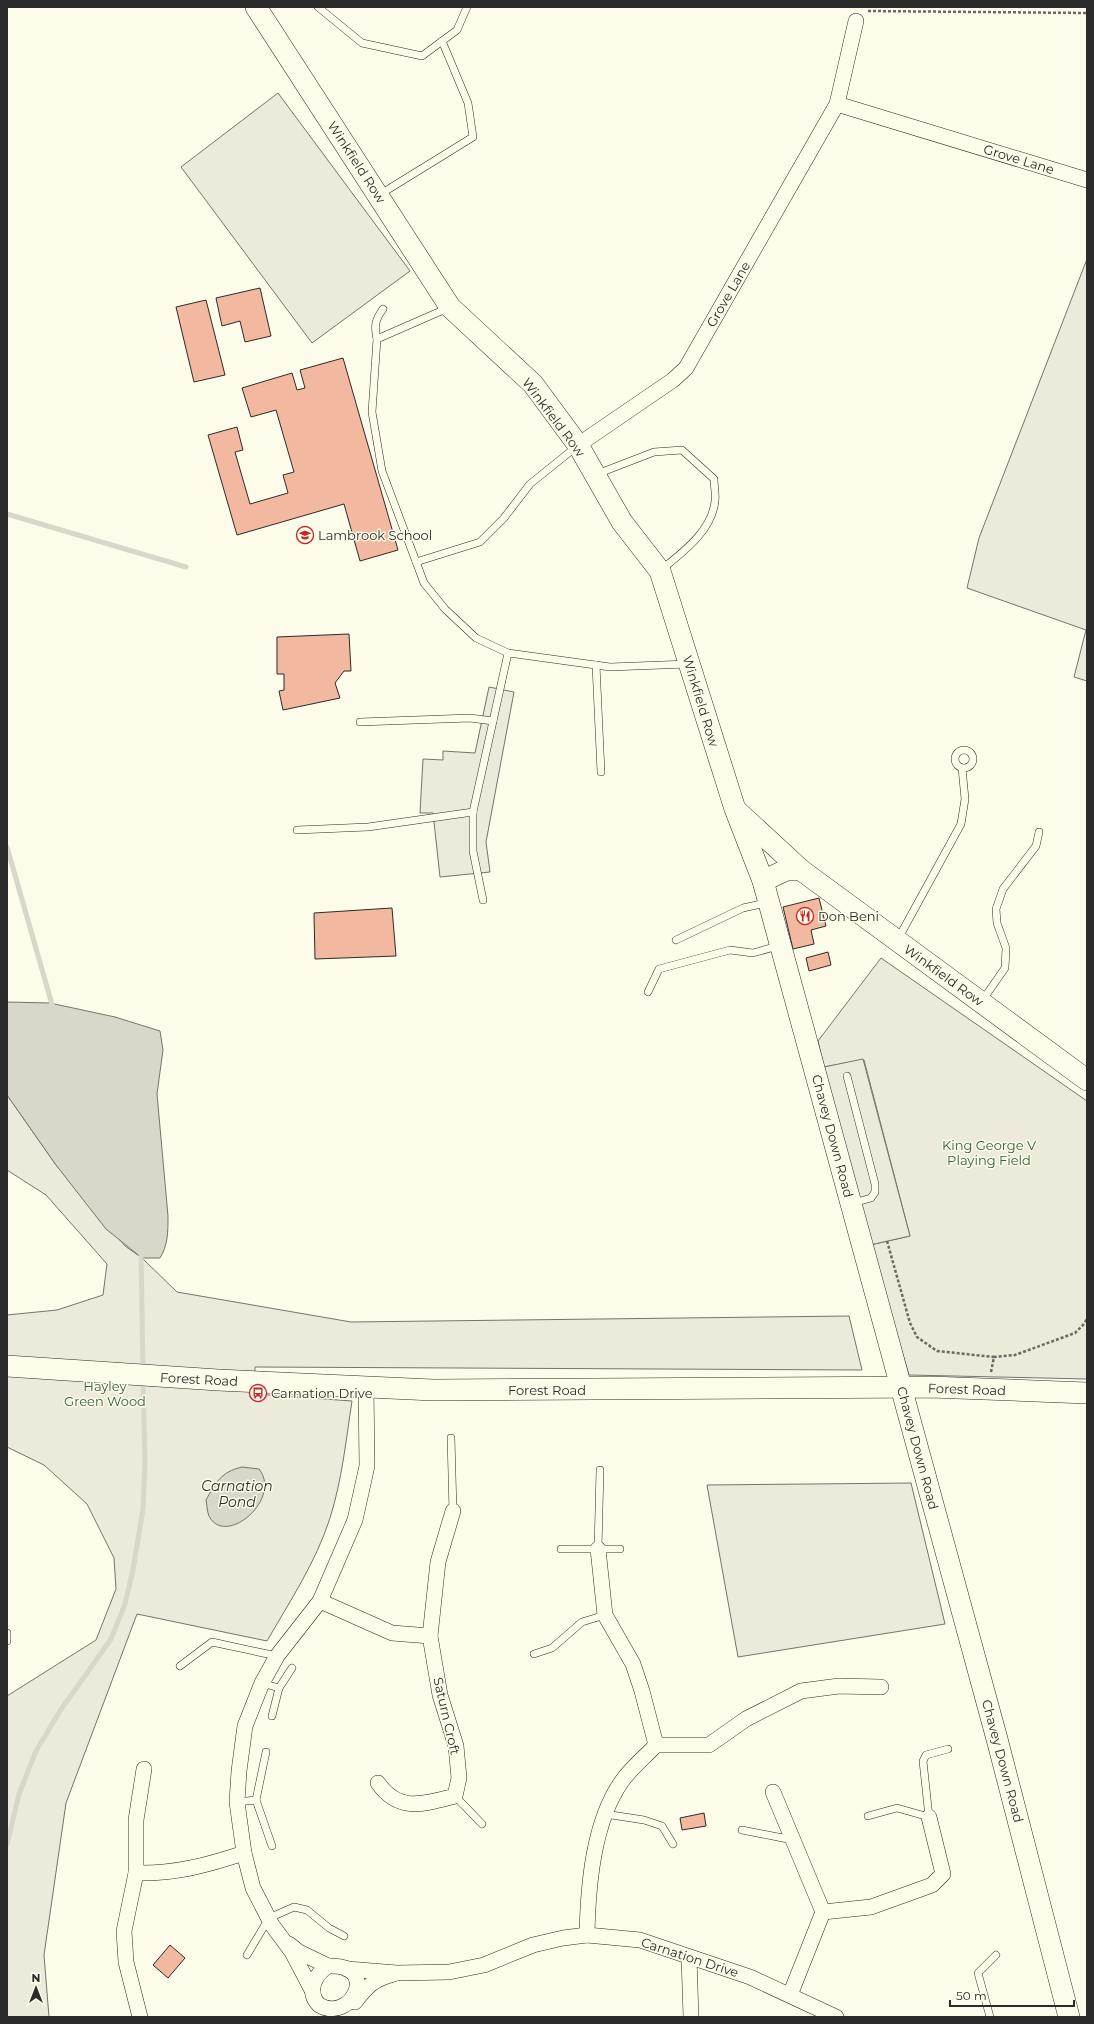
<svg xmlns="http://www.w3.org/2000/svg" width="1094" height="2024" viewBox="0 0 1094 2024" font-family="Montserrat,sans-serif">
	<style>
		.green { fill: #ecebdb; stroke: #74746e }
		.parking { fill: #eceadb; stroke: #74746e }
		.water { fill: #d8d7c9; stroke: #74746e }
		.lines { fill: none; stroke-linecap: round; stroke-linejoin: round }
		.stream { stroke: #d8d7c9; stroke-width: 5 }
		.building { fill: #f2b8a0; stroke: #2b2b2b }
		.lane-casing { stroke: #2b2b2b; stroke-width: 8 }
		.street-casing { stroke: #2b2b2b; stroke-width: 16 }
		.secondary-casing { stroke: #2b2b2b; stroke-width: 22 }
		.path { stroke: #6a6964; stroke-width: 2.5; stroke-dasharray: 3 2; stroke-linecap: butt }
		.lane { stroke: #fdfbea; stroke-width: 7 }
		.street { stroke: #fdfbea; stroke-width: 15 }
		.secondary { stroke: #fdfbea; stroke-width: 21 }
		.labels { text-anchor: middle; stroke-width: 3; stroke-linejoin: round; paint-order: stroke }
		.street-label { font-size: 13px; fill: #2b2b2b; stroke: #fdfbea }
		.poi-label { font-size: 13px; fill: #2b2b2b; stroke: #fdfbea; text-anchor: start }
		.park-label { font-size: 13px; fill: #34623c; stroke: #fdfbea }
		.water-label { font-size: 14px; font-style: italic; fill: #2b2b2b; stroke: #fdfbea }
	</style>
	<rect width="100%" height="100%" fill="#fdfbea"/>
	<g class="green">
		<path d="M278,93L410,271L312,343L181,167Z"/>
		<path d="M1087,259V681L1074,677L1086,630L967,588L979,538Z"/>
		<path d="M881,958L1087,1101V1379L909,1375L870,1245L910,1236L864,1060L824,1067L818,1041Z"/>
		<path d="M7,1095L56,1165L125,1246L142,1258L177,1292L351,1322L849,1316L862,1370L255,1367V1394L352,1401C346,1440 342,1480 330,1518C316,1562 290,1601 267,1641L137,1614L66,1803L44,1955L49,2017H7V1696L96,1640L116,1589L114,1558L87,1504L44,1465L7,1447V1315L57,1310L103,1295L107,1264L46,1195L7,1170Z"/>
		<path d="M911,1483L945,1624L738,1657L707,1485Z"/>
	</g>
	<g class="parking">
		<path d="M489,687L514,692L486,842L490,872L440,877L433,813H420L423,759L443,760V751L475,753Z"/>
		<path d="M863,1059L910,1236L870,1245L824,1067Z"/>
	</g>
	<g class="water">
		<path d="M7,1002L50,1003L115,1017L160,1031L163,1050L157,1094L168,1216C168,1232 168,1245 160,1258H142L106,1229L56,1165L7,1095Z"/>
		<path d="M242,1467L259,1469C283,1499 225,1548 209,1516C207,1511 207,1505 206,1500C216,1482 221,1472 242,1467Z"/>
	</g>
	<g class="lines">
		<g class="stream">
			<path d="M7,514L186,567"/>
			<path d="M7,847L53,1008"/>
			<path d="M141,1252L143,1370"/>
			<path d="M7,1845L19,1794L36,1751L60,1711L111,1639L125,1604L133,1570L143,1509L145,1461L143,1380"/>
		</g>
	</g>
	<g class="building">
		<path d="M260,288L271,336L245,342L240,321L222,326L216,298Z"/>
		<path d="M206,300L225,375L194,382L176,307Z"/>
		<path d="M343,358L398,550L360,561L344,504L237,535L208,435L237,427L243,450L235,452L250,504L288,493L283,475L294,472L276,410L251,417L242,388L292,373L297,390L305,388L300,370Z"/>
		<path d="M349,634L351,671H344L335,683L340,698L283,710L279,691L284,690V674H277V637Z"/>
		<path d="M819,898L826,926L811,930L814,944L793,949L783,907Z"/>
		<path d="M392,908L396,956L315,959L314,913Z"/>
		<path d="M828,952L831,965L809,971L806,958Z"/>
		<path d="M704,1813L706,1826L682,1830L680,1818Z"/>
		<path d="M170,1945L185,1958L168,1978L153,1965Z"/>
	</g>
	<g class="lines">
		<g class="lane-casing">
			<g id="lane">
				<path d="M318,7L362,43L422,56L457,30L467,7"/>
				<path d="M379,195L473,137L468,103L442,41"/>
				<path d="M448,308L377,339L372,412L382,471L424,583L445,609L476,638L508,653L610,667L688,664"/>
				<path d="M377,339C374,326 375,320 383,309"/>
				<path d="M597,474L654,452L682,450L714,479C714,486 716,494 715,501C712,531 683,552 661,570"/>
				<path d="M416,562L480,542L504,518L530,484L576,447"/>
				<path d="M596,665L601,772"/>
				<path d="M360,722L470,718L493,721"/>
				<circle cx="964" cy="759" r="9"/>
				<path d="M297,830L368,827L473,812"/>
				<path d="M483,900L473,851V812L508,653"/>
				<path d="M898,939L961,824L965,799L962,768"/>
				<path d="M676,940L743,908L766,903"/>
				<path d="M648,992L659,969L730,950L753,953L778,946"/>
				<path d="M982,1001L1005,968L1006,948L997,923L996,909L1003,889L1036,846L1039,832"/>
				<path d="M847,1076L875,1184V1192L871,1198L853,1203"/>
				<path d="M451,1438L453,1511"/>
				<path d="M561,1549H620"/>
				<path d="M598,1549L600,1470"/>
				<path d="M7,1633V1641"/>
				<path d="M534,1654L552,1648L582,1622L605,1615"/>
				<path d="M180,1666L212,1642L277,1656"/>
				<path d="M262,1683L279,1688L292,1668"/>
				<path d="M272,1716L279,1688"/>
				<path d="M455,1796L482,1824"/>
				<path d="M256,1800L266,1752"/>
				<path d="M237,1802L256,1800L272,1846"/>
				<path d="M605,1814L644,1820L662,1826L673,1844"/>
				<path d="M868,1816L897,1808L929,1817L923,1761L926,1755L948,1749"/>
				<path d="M742,1830L793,1840"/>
				<path d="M247,1955L269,1918L294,1907L307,1910L329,1928L344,1936"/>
				<path d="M990,2017L978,1973L996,1955"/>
			</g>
		</g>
		<g class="street-casing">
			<g id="street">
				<path d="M837,104L1087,180"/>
				<path d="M578,445L673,380L686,368L837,104L856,21"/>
				<path d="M598,1549L605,1615L633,1664L642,1691L656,1745"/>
				<path d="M320,1601L392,1633L430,1636"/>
				<path d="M378,1783C399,1813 424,1804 455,1796L459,1778L456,1746L440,1695L430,1636L438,1562L453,1511"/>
				<path d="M773,1792L823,1912L871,1907L932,1885L943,1874L929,1817"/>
				<path d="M136,1873V1820L144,1769"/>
				<path d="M587,1935C588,1886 593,1822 622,1781C631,1768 645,1757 656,1745H709L746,1719L801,1691L839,1686L881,1687"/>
				<path d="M289,1944L299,1952L328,1966"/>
				<path d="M689,1957L691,2017"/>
				<path d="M328,1966C381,1963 352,2024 319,2005C306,1992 315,1974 328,1966Z"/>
				<path d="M347,1969L397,1973L449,1972L484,1965L533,1945L563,1938L587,1935L640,1940L750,1977L836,2017"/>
				<path d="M313,1992L292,1952L272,1925L253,1888L244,1853L237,1802L239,1771L245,1726L262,1683L277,1656L320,1601L355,1520L367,1466L366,1386"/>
				<path d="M790,1995L823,1912"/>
				<path d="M355,2002C367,1986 374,1979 394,1974"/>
				<path d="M140,2017L126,1962L124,1931L136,1873C175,1874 208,1865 244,1853"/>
			</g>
		</g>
		<g class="secondary-casing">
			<g id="secondary">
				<path d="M256,7L450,307L533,384L578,445L622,522L660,571L735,809L763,881L997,1739L1069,2017"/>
				<path d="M737,811L801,870"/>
				<path d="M763,881L786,870H801L1087,1080"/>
				<path d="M7,1366L218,1380L433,1390L930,1387L1087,1393"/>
			</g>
		</g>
		<g class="path">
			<path d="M868,11L1087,13"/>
			<path d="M887,1241L910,1323L917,1337L937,1351L994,1357"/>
			<path d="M991,1372L994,1357L1015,1355L1075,1333L1083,1325L1087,1319"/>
		</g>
		<use href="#lane" class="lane"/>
		<use href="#street" class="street"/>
		<use href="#secondary" class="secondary"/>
	</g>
	<defs>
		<g id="school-ring" transform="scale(0.9)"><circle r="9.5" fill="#fdfbea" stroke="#c62828" stroke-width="1.5"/><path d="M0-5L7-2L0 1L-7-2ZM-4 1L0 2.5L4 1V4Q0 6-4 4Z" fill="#c62828"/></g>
		<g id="restaurant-ring" transform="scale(0.9)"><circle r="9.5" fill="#fdfbea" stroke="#c62828" stroke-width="1.5"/><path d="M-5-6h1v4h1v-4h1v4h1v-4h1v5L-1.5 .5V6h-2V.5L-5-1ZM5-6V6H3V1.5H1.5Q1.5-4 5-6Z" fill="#c62828"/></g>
		<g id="bus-ring" transform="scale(0.9)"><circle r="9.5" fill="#fdfbea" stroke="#c62828" stroke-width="1.5"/><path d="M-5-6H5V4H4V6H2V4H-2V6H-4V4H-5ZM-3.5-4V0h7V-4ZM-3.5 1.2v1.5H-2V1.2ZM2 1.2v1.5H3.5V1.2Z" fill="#c62828"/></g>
	</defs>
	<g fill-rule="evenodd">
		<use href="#school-ring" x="305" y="535"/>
		<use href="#restaurant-ring" x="805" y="916"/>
		<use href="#bus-ring" x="258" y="1393"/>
	</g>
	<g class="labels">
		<g class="street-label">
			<text transform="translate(1019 159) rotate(17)" y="5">Grove Lane</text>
			<text transform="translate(357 162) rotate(57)" y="5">Winkfield Row</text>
			<text transform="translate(728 294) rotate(-60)" y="5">Grove Lane</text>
			<text transform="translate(554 417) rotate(53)" y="5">Winkfield Row</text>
			<text transform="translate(701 701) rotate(73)" y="5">Winkfield Row</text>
			<text transform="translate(944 975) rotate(36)" y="5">Winkfield Row</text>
			<text transform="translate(833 1136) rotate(75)" y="5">Chavey Down Road</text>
			<text transform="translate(199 1379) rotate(3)" y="5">Forest Road</text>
			<text transform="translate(967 1389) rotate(2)" y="5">Forest Road</text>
			<text x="547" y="1395">Forest Road</text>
			<text transform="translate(918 1448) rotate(75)" y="5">Chavey Down Road</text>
			<text transform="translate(447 1716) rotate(77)" y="5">Saturn Croft</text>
			<text transform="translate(1003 1761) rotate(75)" y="5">Chavey Down Road</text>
			<text transform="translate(690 1957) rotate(18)" y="5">Carnation Drive</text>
		</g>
		<g class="poi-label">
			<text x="318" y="540">Lambrook School</text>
			<text x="818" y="921">Don Beni</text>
			<text x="271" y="1398">Carnation Drive</text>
		</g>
		<g class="park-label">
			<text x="989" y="1150">King George V<tspan x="989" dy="15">Playing Field</tspan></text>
			<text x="105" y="1391">Hayley<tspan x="105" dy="15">Green Wood</tspan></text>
		</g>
		<g class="water-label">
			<text x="237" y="1491">Carnation<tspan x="237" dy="16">Pond</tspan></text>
		</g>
	</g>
	<rect width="1094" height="2024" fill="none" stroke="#2b2b2b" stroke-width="16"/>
	<g transform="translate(36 1988)" stroke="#fdfbea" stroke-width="3" paint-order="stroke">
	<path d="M0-3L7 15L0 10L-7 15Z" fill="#2b2b2b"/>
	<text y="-6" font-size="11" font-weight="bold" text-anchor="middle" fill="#2b2b2b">N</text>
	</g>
	<path d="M950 2000v6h124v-6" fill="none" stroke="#2b2b2b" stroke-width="2"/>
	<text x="956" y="2000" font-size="12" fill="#2b2b2b" stroke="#fdfbea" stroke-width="3" paint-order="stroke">50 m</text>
</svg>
